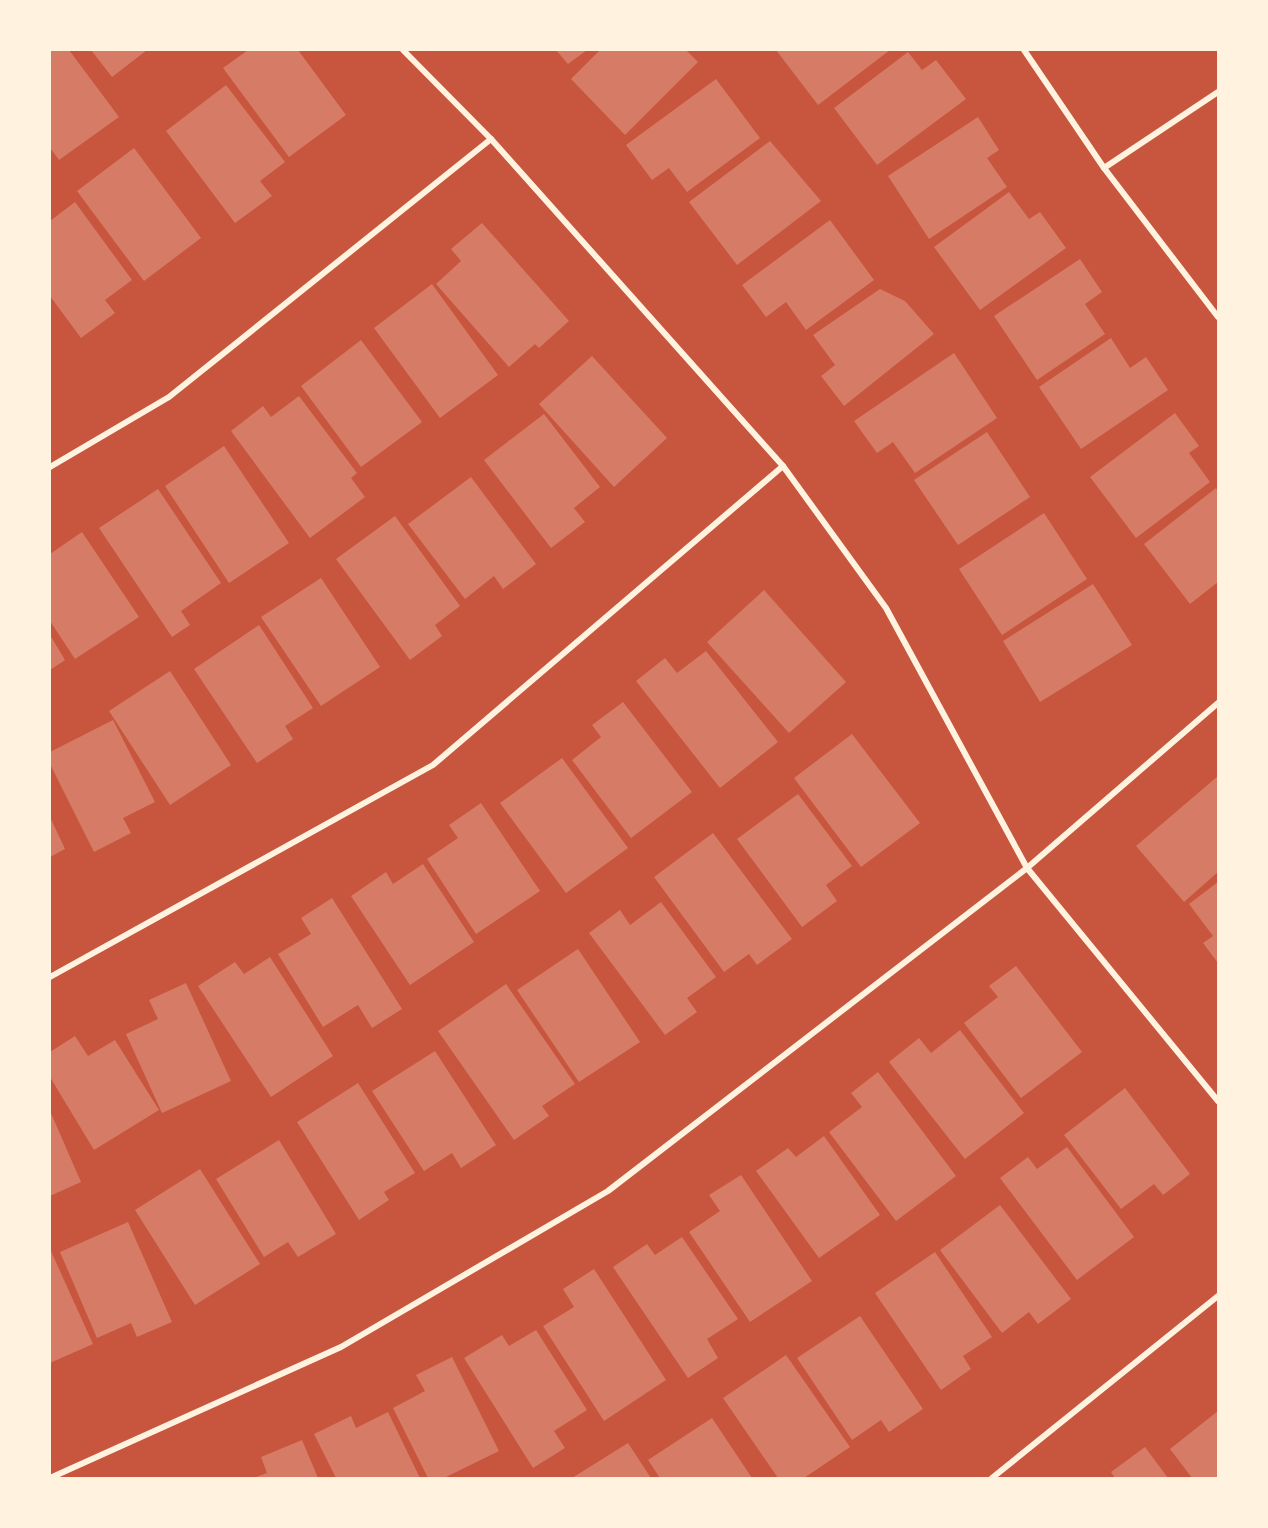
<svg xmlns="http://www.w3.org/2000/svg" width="1268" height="1528" viewBox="0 0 1268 1528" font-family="'Nunito Sans',sans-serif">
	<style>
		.building { fill: #d67c66 }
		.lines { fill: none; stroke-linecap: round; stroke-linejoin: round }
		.minor { stroke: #fff3e0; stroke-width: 6 }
	</style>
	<rect width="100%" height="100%" fill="#c8553d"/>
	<g class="building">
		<path d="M50,50H69L119,117L59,160L50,148Z"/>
		<path d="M91,50H147L112,77Z"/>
		<path d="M248,50H298L346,115L289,157L223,68Z"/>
		<path d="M556,50H587L568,64Z"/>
		<path d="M600,50H686L698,62L625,135L571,79Z"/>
		<path d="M776,50H890L818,105Z"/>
		<path d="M908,52L922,70L936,60L966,99L877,165L834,108Z"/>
		<path d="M716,79L760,138L687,192L669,168L652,180L626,145Z"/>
		<path d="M226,85L285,162L260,181L272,196L235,223L166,131Z"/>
		<path d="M978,117L999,150L987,158L1007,187L929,239L888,176Z"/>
		<path d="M770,141L821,201L737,265L689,202Z"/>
		<path d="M134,148L201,238L144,281L77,191Z"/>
		<path d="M1009,192L1029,219L1040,212L1066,248L980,310L934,247Z"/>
		<path d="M75,202L132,280L105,300L115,313L81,338L50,296V221Z"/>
		<path d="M830,220L874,280L806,330L786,302L766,317L742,285Z"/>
		<path d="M482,223L569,321L539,348L535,344L509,367L436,284L461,261L451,249Z"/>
		<path d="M1080,259L1102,292L1085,304L1105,334L1037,380L994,316Z"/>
		<path d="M432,284L498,375L440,418L374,328Z"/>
		<path d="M880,289L905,301L934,334L844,406L821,376L835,365L813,335Z"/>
		<path d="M1111,338L1130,368L1146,357L1168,390L1081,449L1039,387Z"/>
		<path d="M361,340L422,422L361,467L301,386Z"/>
		<path d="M954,353L997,418L915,473L893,442L877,453L854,421Z"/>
		<path d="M592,356L667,438L614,487L539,404Z"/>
		<path d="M299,396L357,473L351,478L365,497L310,538L231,431L263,406L271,417Z"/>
		<path d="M1175,413L1199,446L1189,453L1210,482L1136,538L1090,477Z"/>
		<path d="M544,414L600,487L574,508L585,522L551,548L484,460Z"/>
		<path d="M987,432L1030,497L958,545L914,480Z"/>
		<path d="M224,446L289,543L229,583L165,486Z"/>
		<path d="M471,477L536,564L503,589L494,576L465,599L408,524Z"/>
		<path d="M1216,488L1218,492V582L1190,604L1144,544Z"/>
		<path d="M158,489L221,583L181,611L190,625L172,637L99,528Z"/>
		<path d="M1044,513L1087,579L1002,635L959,569Z"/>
		<path d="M395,516L460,606L435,625L442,636L410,660L336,559Z"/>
		<path d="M82,532L139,617L75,659L50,621V554Z"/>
		<path d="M321,578L380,667L321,706L261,617Z"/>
		<path d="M1093,584L1132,645L1040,702L1003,641Z"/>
		<path d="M764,590L846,682L789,733L707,642Z"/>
		<path d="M259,625L313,708L285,726L293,739L257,763L194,669Z"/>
		<path d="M50,635L65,660L50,670Z"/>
		<path d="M706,651L778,742L720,788L636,681L665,658L677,673Z"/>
		<path d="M170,671L231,765L170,805L109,711Z"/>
		<path d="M623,702L692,792L631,838L572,760L601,737L592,725Z"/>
		<path d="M113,720L155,802L123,818L131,833L94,852L50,764V752Z"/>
		<path d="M852,734L920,823L861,867L794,778Z"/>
		<path d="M562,758L628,848L566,893L500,803Z"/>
		<path d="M1218,776V872L1184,902L1136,846Z"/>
		<path d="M798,794L852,866L826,885L837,901L802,927L737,839Z"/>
		<path d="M481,803L540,891L476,934L427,859L458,838L449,825Z"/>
		<path d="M50,817L65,849L50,857Z"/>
		<path d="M713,833L792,939L757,965L749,954L724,972L654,877Z"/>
		<path d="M423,864L474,942L410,985L351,896L386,872L393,884Z"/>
		<path d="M1218,882V963L1203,943L1213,936L1189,904Z"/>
		<path d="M332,898L402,1009L372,1028L358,1005L323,1027L278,954L311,934L301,918Z"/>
		<path d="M661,902L716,977L687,998L697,1012L665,1035L589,933L620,910L630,925Z"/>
		<path d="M578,949L640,1042L579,1082L517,990Z"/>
		<path d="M270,957L333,1056L271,1097L198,986L235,962L244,974Z"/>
		<path d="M1016,966L1082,1052L1021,1098L964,1023L998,997L989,986Z"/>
		<path d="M186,983L231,1081L162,1113L126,1034L158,1019L149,1000Z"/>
		<path d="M506,984L575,1084L542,1106L549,1116L514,1140L438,1031Z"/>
		<path d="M960,1030L1024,1113L965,1159L889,1062L919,1038L931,1053Z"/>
		<path d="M75,1036L88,1056L115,1040L159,1110L94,1150L50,1077V1052Z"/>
		<path d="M435,1051L496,1145L461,1168L452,1153L424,1171L372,1091Z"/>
		<path d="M878,1072L956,1176L896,1221L829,1132L862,1107L851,1093Z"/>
		<path d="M358,1083L415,1173L384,1192L389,1200L359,1220L297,1122Z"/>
		<path d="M1125,1088L1190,1174L1163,1195L1154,1184L1121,1209L1064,1135Z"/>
		<path d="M50,1111L81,1182L50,1196Z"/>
		<path d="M824,1136L880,1215L819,1258L756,1171L788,1148L796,1157Z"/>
		<path d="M279,1140L336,1234L298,1257L288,1242L264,1257L216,1179Z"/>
		<path d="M1067,1147L1134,1237L1077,1280L1000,1178L1028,1157L1037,1169Z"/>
		<path d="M200,1169L260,1264L195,1305L135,1210Z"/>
		<path d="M741,1175L812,1281L750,1322L689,1232L720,1211L709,1195Z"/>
		<path d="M1000,1205L1071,1299L1038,1324L1029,1312L1002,1333L940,1250Z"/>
		<path d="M128,1222L172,1322L137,1337L131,1323L97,1338L60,1252Z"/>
		<path d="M682,1237L738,1319L707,1339L718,1358L688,1378L613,1267L647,1244L655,1255Z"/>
		<path d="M50,1249L93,1344L50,1363Z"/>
		<path d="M935,1252L992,1337L963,1356L971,1369L941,1390L875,1293Z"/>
		<path d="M594,1269L666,1380L604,1421L543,1326L574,1307L563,1289Z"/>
		<path d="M860,1316L923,1409L889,1432L881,1420L852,1440L797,1358Z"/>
		<path d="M536,1330L587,1410L554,1431L565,1448L533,1468L464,1358L502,1335L509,1346Z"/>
		<path d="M786,1355L850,1447L804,1478H778L723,1398Z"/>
		<path d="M452,1357L499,1451L444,1478H428L393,1408L425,1391L416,1375Z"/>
		<path d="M1218,1411V1478H1192L1170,1449Z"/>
		<path d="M388,1412L420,1478H336L314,1434L351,1416L356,1428Z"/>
		<path d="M712,1418L752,1478H660L648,1460Z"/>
		<path d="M302,1440L318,1478H253L267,1473L261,1457Z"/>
		<path d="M628,1443L651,1478H572Z"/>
		<path d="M1145,1447L1168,1478H1115L1111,1472Z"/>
	</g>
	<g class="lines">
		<g class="minor">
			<path d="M403,50L491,139L783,466L886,608L1027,868L1218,1101"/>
			<path d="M1024,50L1104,168L1218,317"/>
			<path d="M1104,168L1218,92"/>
			<path d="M50,467L169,397L491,139"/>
			<path d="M50,977L433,765L783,466"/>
			<path d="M50,1478L341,1347L608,1191L1027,868L1218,703"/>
			<path d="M992,1478L1218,1296"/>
		</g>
	</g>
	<rect width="1268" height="1528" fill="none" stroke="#fff3e0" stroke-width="102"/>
</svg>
